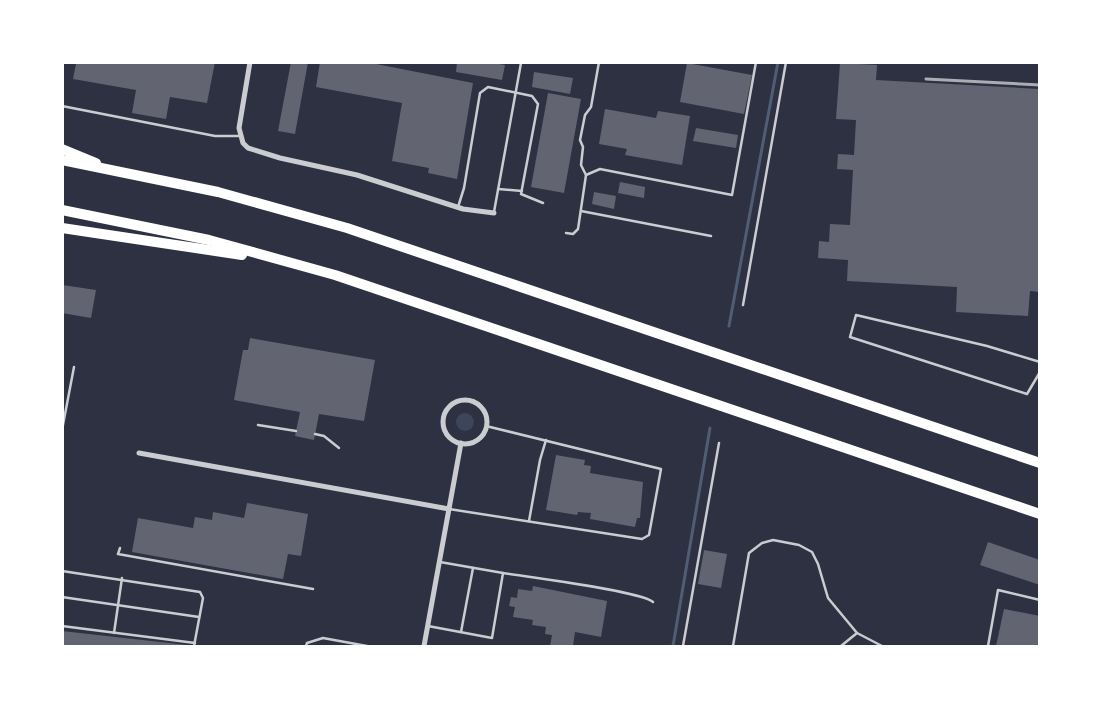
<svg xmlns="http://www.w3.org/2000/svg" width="1102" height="709" viewBox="0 0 1102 709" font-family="'IBM Plex Serif',serif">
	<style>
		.green { fill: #3c4559 }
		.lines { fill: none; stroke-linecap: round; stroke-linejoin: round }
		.stream { stroke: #4f5d75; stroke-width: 3 }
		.building { fill: #626471 }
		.service { stroke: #caccd0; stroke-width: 2.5 }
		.minor { stroke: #caccd0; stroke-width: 5 }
		.motorway { stroke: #fff; stroke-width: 10 }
		.rail { stroke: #abadb3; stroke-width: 3 }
	</style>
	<rect width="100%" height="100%" fill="#2d3142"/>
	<circle class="green" cx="465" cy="422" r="9"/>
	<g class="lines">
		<g class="stream">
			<path d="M729,326L778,62"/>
			<path d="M673,646L710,428"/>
		</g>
	</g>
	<g class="building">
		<path d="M72,62H215L207,103L170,97L166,119L132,113L136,90L73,79L76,64Z"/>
		<path d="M291,62H308L295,134L278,131Z"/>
		<path d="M320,62H366L473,83L457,179L428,173L429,168L392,161L402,103L316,87Z"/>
		<path d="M457,62H488L505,65L502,80L456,72Z"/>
		<path d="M687,63L752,75L744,114L680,102Z"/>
		<path d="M840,63L877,65L876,80L1040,89V292L1030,291L1028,316L956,312L957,287L847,281L848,260L818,258L819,241L829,242L830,224L850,225L853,170L837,169L838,154L854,155L856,120L836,119Z"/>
		<path d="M534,72L573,78L570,94L532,87Z"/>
		<path d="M548,93L581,99L564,193L531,187Z"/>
		<path d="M605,109L656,118L658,111L690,116L682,165L625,155L627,149L599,144Z"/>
		<path d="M696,128L738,135L736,148L693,141Z"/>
		<path d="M620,182L645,187L644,198L618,193Z"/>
		<path d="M594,192L616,196L614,209L592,204Z"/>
		<path d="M62,285L96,290L91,318L62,313Z"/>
		<path d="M250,338L375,360L364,421L319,414L314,440L295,436L300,412L234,400L243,350H248Z"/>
		<path d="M556,455L585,460L584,465L591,466L590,473L643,482L640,518H637L635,527L590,519L591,513L578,512L577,515L546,510Z"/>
		<path d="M247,503L308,514L301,556L288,554L283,579L132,552L138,518L193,528L195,517L212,520L213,512L244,518Z"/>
		<path d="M988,542L1040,560V585L980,565Z"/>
		<path d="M704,550L727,554L721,588L698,584Z"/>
		<path d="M533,586L607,601L601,637L575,632L573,646H550L552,635L545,634L546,627L532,625L533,620L513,617L515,607L509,606L511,597L517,598L518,589L532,591Z"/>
		<path d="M1004,609L1040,616V646H996Z"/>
		<path d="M62,631L187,645V646H62Z"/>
	</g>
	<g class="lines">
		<g class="service">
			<path d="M62,106L215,136H240"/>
			<path d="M586,175L600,169L732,195L756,62"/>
			<path d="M498,189L522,191"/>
			<path d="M458,207L464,188L480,93L488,87L532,96L538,104L521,194L543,203"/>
			<path d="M581,211L711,236"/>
			<path d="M494,212L521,63"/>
			<path d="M566,233L573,234L578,229L586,175L581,165L583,147L580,140L585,115L591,107L599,62"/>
			<path d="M743,305L786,62"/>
			<path d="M1040,362L987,346L856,315L850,337L1027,394L1040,372"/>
			<path d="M258,425L296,431"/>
			<path d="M62,430L74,367"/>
			<path d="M315,434L324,436L339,448"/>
			<path d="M449,509L642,539L649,535L661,469L486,426"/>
			<path d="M529,521L540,460L546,440"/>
			<path d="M120,548L118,554L313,589"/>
			<path d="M62,571L200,592L203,598L194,646"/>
			<path d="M503,573C528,577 640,591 653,602"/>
			<path d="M62,597L199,617"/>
			<path d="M62,626L195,643"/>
			<path d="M428,626L492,638L503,573L440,562"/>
			<path d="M461,632L473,568"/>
			<path d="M114,633L122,578"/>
			<path d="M857,633L882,646"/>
			<path d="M306,646L307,643L323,638L367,646"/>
			<path d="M683,646L719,443"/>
			<path d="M733,646L749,553L762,543L773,540L799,545L812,552L818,564L828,598L857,633L841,646"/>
			<path d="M988,646L998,590L1040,600"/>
		</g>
		<g class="minor">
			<path d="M250,62L239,128L243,143L248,148L280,158L357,175L463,209L494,213"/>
			<circle cx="465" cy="422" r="22"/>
			<path d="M139,453L449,509"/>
			<path d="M424,646L461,443"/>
		</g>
		<g class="motorway">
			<path d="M62,149L96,163"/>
			<path d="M62,160L218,192L347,228L1040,463"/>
			<path d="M62,210L209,240L335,275L1040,514"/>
			<path d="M62,228L242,255"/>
		</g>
		<path class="rail" d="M926,79L1040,85"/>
	</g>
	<rect width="1102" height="709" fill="none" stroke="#ffffff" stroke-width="128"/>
</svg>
